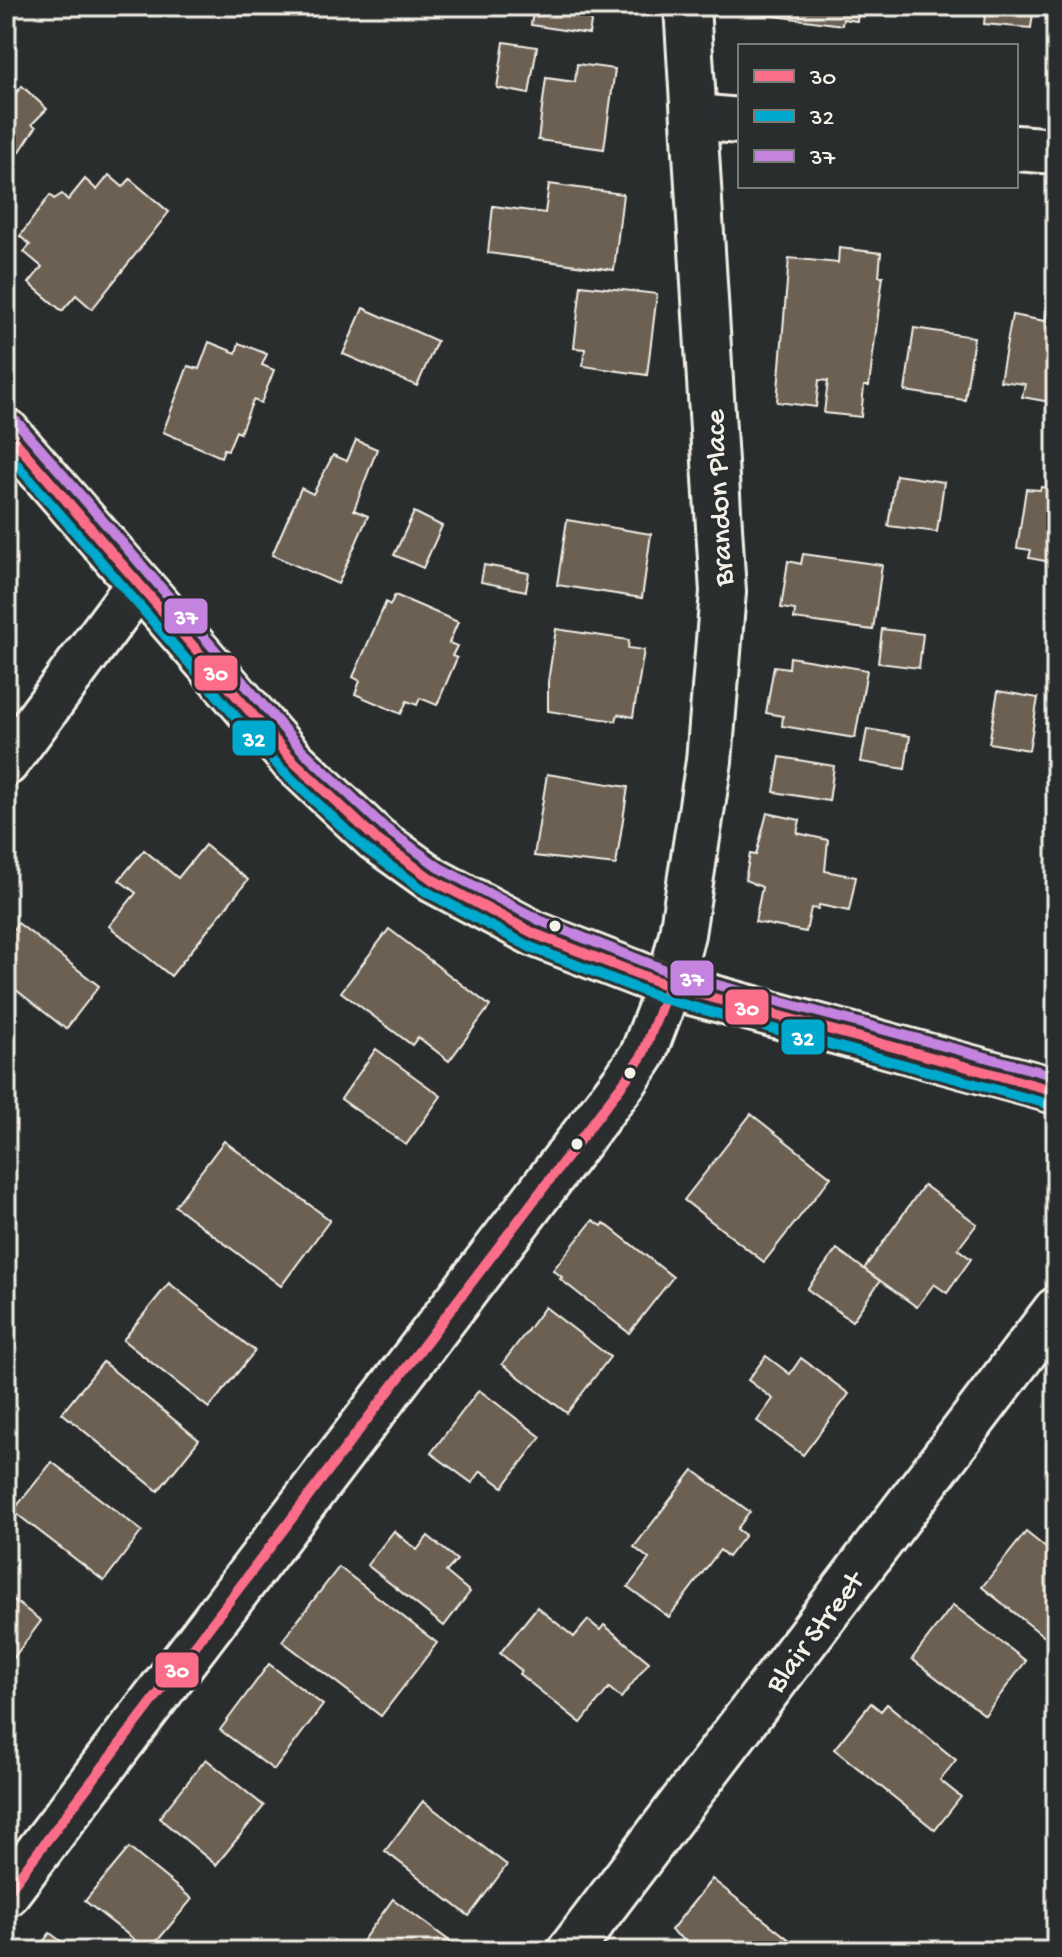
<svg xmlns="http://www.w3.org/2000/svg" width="1062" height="1957" viewBox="0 0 1062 1957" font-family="'Gochi Hand',sans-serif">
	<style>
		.building { fill: #6c6153; stroke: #f4f1e8; stroke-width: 2 }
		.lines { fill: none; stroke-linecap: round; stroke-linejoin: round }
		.street-casing { stroke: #f4f1e8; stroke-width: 50 }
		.secondary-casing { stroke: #f4f1e8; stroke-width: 50 }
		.primary-casing { stroke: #f4f1e8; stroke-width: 50 }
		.street { stroke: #2a2d2e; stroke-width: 44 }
		.secondary { stroke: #2a2d2e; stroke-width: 44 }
		.primary { stroke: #716c4b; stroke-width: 44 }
		.bus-1-casing { stroke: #2a2d2e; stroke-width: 16 }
		.bus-2-casing { stroke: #2a2d2e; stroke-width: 16 }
		.bus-3-casing { stroke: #2a2d2e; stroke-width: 16 }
		.bus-1 { stroke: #fb6d88; stroke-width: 10 }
		.bus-2 { stroke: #00a9ce; stroke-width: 10 }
		.bus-3 { stroke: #c483df; stroke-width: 10 }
		.bus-dot { fill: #f4f1e8; stroke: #2a2d2e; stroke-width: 3 }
		.labels { text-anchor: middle; stroke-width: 6; stroke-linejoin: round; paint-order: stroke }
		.street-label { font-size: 30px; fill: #f4f1e8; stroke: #2a2d2e }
		.line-badge { stroke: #2a2d2e; stroke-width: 3 }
		.badge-label { font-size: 22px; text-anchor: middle; font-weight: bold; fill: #fff }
	</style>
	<rect width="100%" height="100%" fill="#2a2d2e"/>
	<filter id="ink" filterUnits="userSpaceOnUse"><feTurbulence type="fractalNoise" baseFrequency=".0125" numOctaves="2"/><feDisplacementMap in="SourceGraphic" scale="16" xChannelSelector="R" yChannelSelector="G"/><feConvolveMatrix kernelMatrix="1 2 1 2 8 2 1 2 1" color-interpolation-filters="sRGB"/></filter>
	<g filter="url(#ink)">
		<g class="building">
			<path d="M534,6H594L589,34L531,25Z"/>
			<path d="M760,6H859L857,21L843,19L842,25L759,14Z"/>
			<path d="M986,6H1034L1031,28L984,24Z"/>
			<path d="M504,42L537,47L529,94L497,88Z"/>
			<path d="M577,64L615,69L604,149L538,140L546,78L575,82Z"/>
			<path d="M6,82L17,92L22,86L47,109L32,124L36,127L13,162L6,161Z"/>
			<path d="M109,175L123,187L130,179L169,212L92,309L76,295L62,311L29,283L42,267L24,252L30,245L20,236L50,195L54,199L62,194L68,200L85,179L97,190Z"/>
			<path d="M549,184L623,194L614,270L488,253L493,206L545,213Z"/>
			<path d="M839,248L881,253L879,276H883L869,386H864L861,417L824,413L828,381L819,380L816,407L777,402L789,258L838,263Z"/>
			<path d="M581,285L657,294L647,375L583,366L585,349L574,348Z"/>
			<path d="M363,308L437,341L417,386L343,354Z"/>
			<path d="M1048,309L1056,311V403L1022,397L1025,384L1000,381L1012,315L1045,321Z"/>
			<path d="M914,328L974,337L965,400L905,391Z"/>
			<path d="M209,342L236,353L239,343L267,354L262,365L274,370L261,403L253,400L240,433L236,431L228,450L224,449L221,457L163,432L188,366L199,369Z"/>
			<path d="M356,440L377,449L354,510L368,516L338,584L272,555L301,488L313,494L333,455L347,461Z"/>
			<path d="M896,475L944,482L937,532L888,526Z"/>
			<path d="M1041,487L1056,489V563L1029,558L1031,550L1017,548L1026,489L1040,490Z"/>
			<path d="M414,512L442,526L423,568L394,555Z"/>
			<path d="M567,520L651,534L642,598L557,585Z"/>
			<path d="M803,554L882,565L873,630L794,619L795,610L781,608L788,561L801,564Z"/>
			<path d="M484,565L529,573L526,591L481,582Z"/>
			<path d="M395,595L458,622L449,643L457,646L452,656L457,658L437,705L420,698L417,705L407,701L401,714L355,694L360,681L353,677L386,602L390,605Z"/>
			<path d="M556,629L629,640L628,648L644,650L633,717L618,714L616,721L548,711V682Z"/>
			<path d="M882,629L923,634L919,668L878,663Z"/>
			<path d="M790,657L867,670L855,738L782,726L783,716L766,713L774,666L789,668Z"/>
			<path d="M998,691L1038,698L1029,750L989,743Z"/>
			<path d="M867,729L910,736L905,769L861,762Z"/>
			<path d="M780,757L834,766L829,801L774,792Z"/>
			<path d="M547,774L628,787L616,865L534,856Z"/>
			<path d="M767,813L800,820L797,833L828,840L825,871L856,877L849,911L819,905L818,909L811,908L806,932L755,922L762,887L745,880L750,854L756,855Z"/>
			<path d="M205,845L248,880L171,976L109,926L136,893L119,880L144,850L178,878Z"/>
			<path d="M18,923L99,986L66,1029L6,982V938Z"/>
			<path d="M389,929L490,1006L449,1061L418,1037L412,1045L341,992Z"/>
			<path d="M376,1049L441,1096L406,1145L341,1099Z"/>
			<path d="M751,1114L831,1177L764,1262L684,1200Z"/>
			<path d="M224,1141L330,1220L281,1286L175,1206Z"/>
			<path d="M924,1185L977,1224L958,1249L971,1259L947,1293L934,1284L917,1307L864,1269Z"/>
			<path d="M593,1220L602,1226L604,1223L673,1277L629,1333L560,1279L562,1277L553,1270Z"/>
			<path d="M837,1249L880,1281L852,1321L807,1289Z"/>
			<path d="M169,1283L255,1351L209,1408L123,1340Z"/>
			<path d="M545,1307L610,1357L567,1413L502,1364Z"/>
			<path d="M766,1356L790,1374L801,1358L849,1394L803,1455L757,1421L773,1399L748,1380Z"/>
			<path d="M103,1362L199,1440L158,1491L62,1413Z"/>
			<path d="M479,1390L541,1437L503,1487L481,1471L472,1483L431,1453Z"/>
			<path d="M52,1462L142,1531L104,1581L13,1511Z"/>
			<path d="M693,1470L750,1512L737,1529L745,1535L728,1557L720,1550L669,1617L628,1587L649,1559L634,1547Z"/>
			<path d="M394,1531L417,1550L428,1536L457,1560L446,1572L470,1592L444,1626L367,1565Z"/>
			<path d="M1026,1532L1056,1556V1646L982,1587Z"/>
			<path d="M339,1567L437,1643L381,1716L282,1641Z"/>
			<path d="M6,1594L41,1621L6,1668Z"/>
			<path d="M953,1605L1026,1661L985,1715L912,1659Z"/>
			<path d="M537,1607L574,1637L588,1620L600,1630L604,1625L649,1662L621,1698L609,1688L581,1723L519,1674L522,1671L500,1653Z"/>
			<path d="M269,1664L323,1705L274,1770L220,1730Z"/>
			<path d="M871,1703L881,1711L887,1704L956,1760L940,1780L961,1797L935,1830L834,1749Z"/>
			<path d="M206,1759L264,1806L216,1865L159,1818Z"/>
			<path d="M423,1801L507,1865L469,1916L385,1851Z"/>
			<path d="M129,1848L192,1899L149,1951L85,1901Z"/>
			<path d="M712,1879L796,1945L791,1951H698L671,1930Z"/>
			<path d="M393,1899L451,1942L444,1951H355Z"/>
			<path d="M50,1933L74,1951H36Z"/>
		</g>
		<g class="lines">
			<g class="street-casing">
				<g id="street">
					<path d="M696,117L740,121"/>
					<path d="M1016,148L1056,151"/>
					<path d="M6,763L138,585"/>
					<path d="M669,986L682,934L709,761L723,592L687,6"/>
					<path d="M570,1951L1056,1310"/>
				</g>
			</g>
			<g class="secondary-casing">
				<path id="secondary" d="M6,1894L627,1078L643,1054L669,986"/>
			</g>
			<g class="primary-casing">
				<path id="primary" d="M6,431L293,761L376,839L433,880L535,934L669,986L1056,1091"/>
			</g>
			<use href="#street" class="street"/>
			<use href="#secondary" class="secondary"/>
			<use href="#primary" class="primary"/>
			<g class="bus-1-casing">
				<g id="bus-1">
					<path d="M6,431L293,761L376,839L433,880L535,934L669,986L1056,1091"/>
					<path d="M6,1894L627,1078L643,1054L669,986"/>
				</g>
			</g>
			<g class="bus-2-casing">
				<path id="bus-2" d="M6,452L282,770L366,849L425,891L530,947L664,999L1052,1105"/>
			</g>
			<g class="bus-3-casing">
				<path id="bus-3" d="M17,422L303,751L385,828L440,868L541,921L673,973L1056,1076"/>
			</g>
			<use href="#bus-1" class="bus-1"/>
			<use href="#bus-2" class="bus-2"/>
			<use href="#bus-3" class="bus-3"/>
		</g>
	</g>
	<g class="bus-dot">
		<circle cx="555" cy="926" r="7"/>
		<circle cx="630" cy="1073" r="7"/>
		<circle cx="577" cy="1144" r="7"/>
	</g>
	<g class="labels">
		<g class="street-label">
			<text transform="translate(717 498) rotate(-93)" y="10">Brandon Place</text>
			<text transform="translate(813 1631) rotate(-53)" y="10">Blair Street</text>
		</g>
	</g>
	<g class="line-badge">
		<rect x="163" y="597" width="46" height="38" rx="8" fill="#c483df"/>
		<rect x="193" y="654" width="46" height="38" rx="8" fill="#fb6d88"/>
		<rect x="231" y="719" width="46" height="38" rx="8" fill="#00a9ce"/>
		<rect x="669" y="959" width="46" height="38" rx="8" fill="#c483df"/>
		<rect x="724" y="988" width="46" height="38" rx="8" fill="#fb6d88"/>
		<rect x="780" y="1018" width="46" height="38" rx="8" fill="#00a9ce"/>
		<rect x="154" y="1651" width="46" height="38" rx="8" fill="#fb6d88"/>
	</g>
	<g class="badge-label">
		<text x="186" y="624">37</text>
		<text x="216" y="680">30</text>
		<text x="254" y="746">32</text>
		<text x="692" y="986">37</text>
		<text x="747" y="1015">30</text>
		<text x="803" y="1045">32</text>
		<text x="177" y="1677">30</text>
	</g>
	<rect width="1062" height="1957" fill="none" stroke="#2a2d2e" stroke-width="32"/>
	<rect x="16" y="16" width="1030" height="1925" fill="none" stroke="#f4f1e8" stroke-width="3" filter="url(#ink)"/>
	<rect x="738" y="44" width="280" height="144" fill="#2a2d2e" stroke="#7b7b78" stroke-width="2"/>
	<rect x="754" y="70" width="40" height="12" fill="#fb6d88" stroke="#7b7b78" stroke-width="2"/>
	<text x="810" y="84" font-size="24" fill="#f4f1e8">30</text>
	<rect x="754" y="110" width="40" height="12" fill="#00a9ce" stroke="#7b7b78" stroke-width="2"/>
	<text x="810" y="124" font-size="24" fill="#f4f1e8">32</text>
	<rect x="754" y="150" width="40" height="12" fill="#c483df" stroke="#7b7b78" stroke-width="2"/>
	<text x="810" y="164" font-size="24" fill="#f4f1e8">37</text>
</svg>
